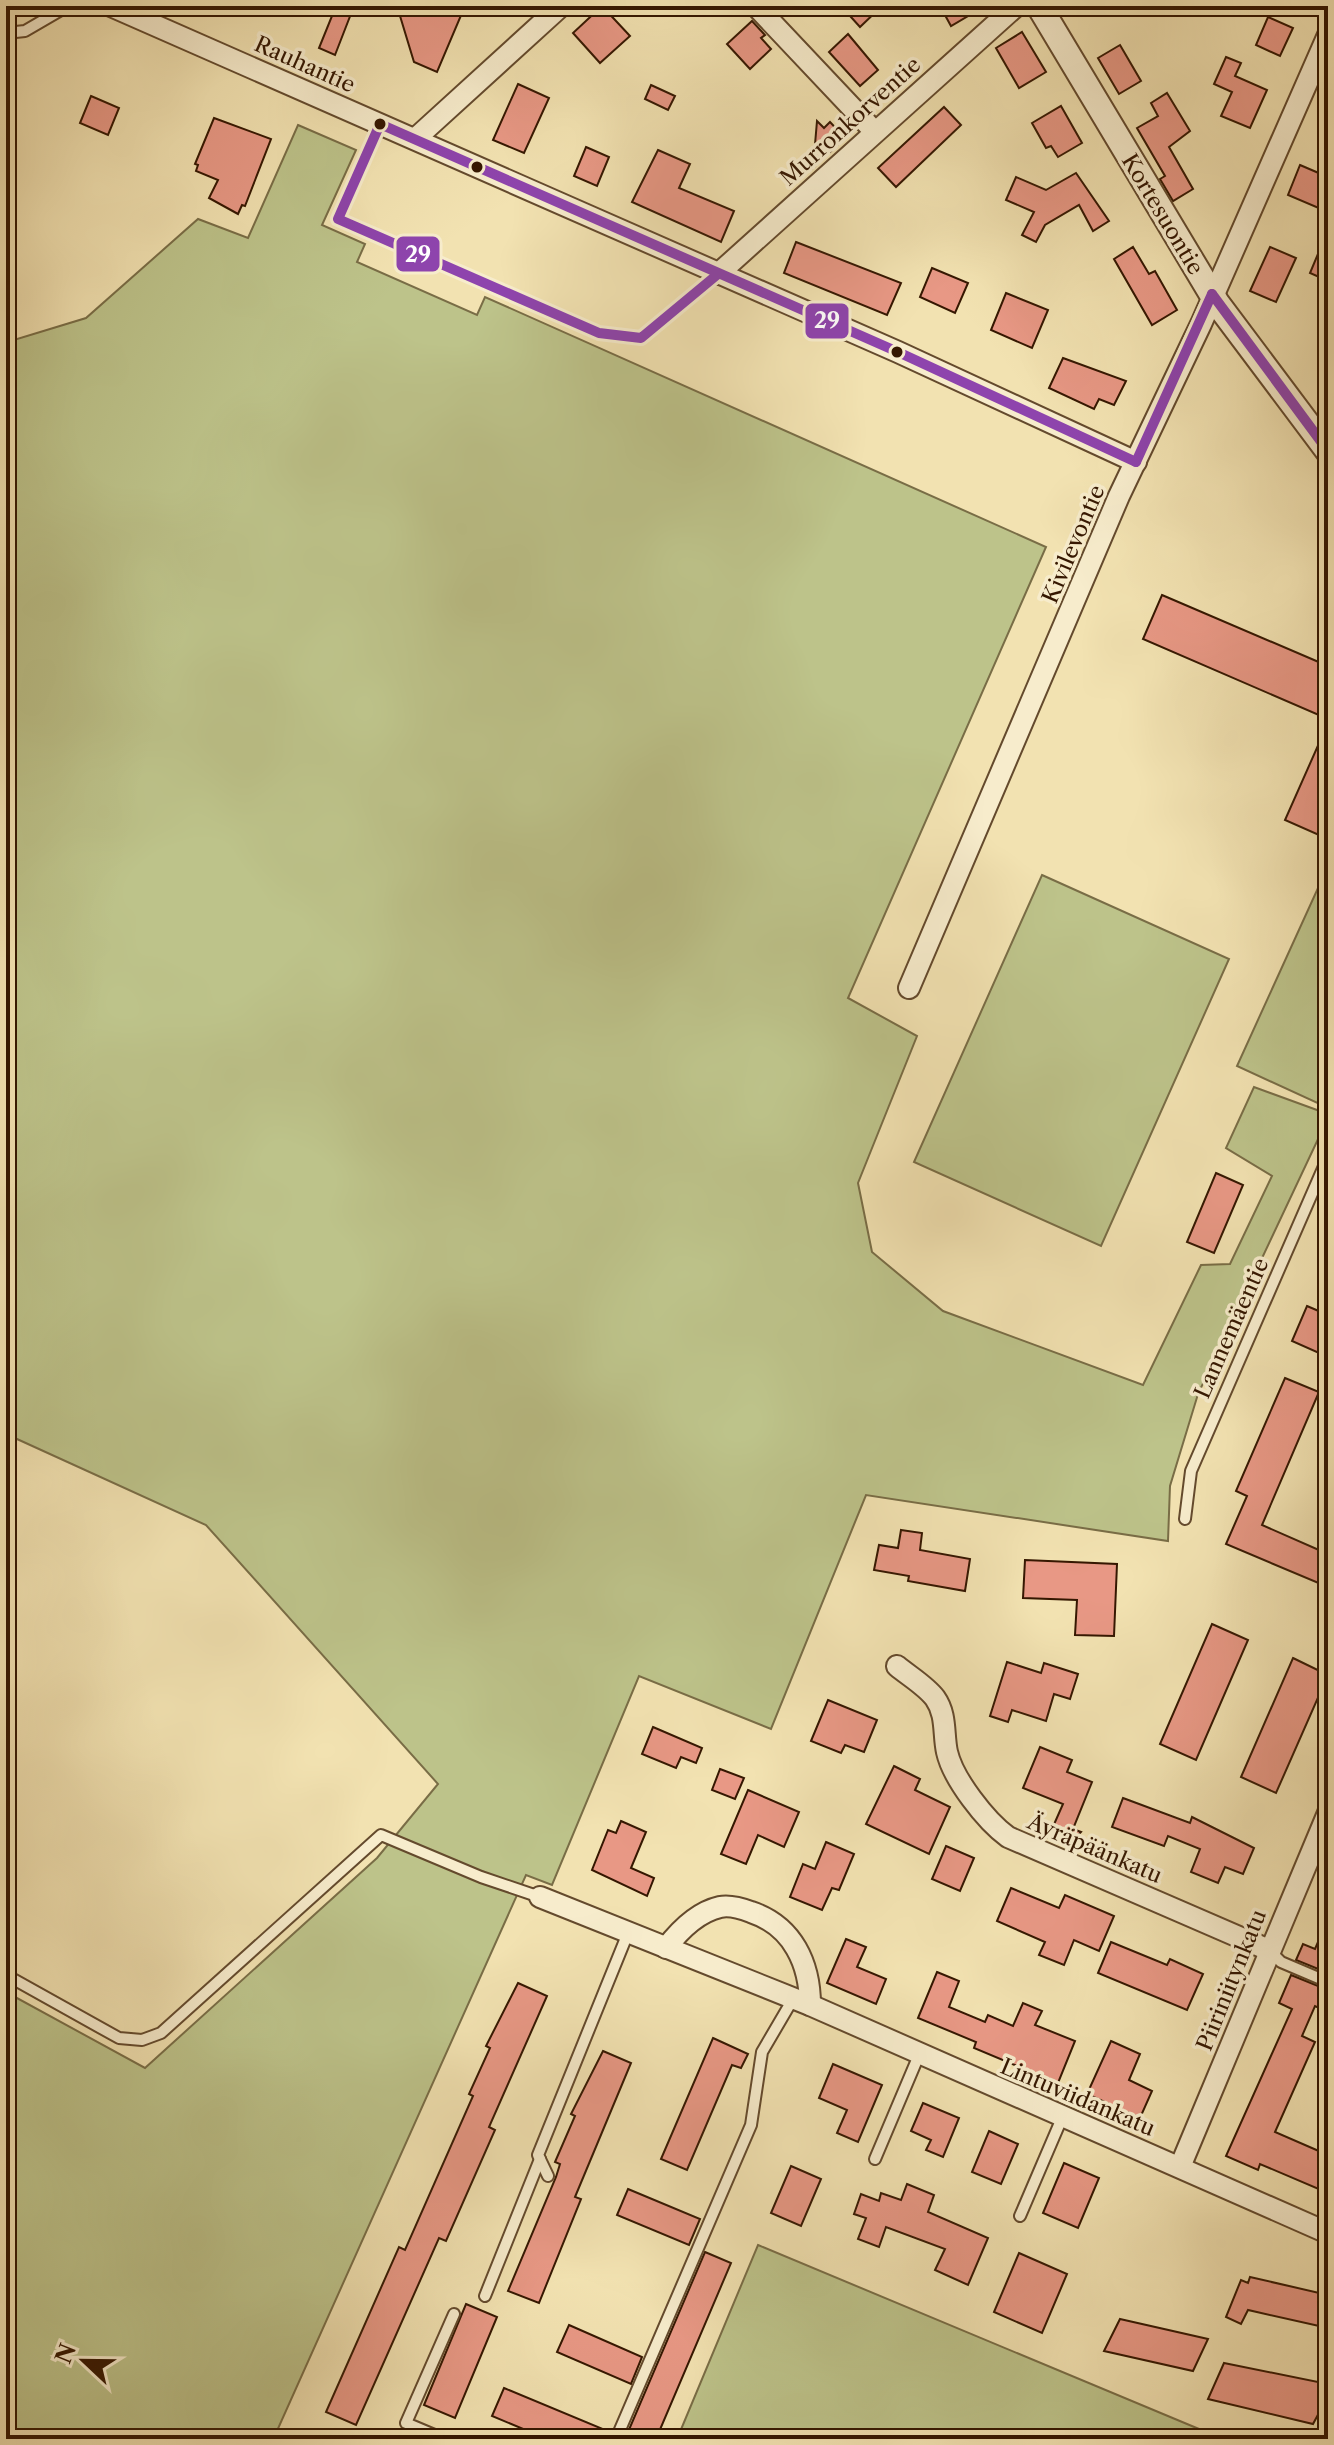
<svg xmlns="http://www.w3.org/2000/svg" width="1334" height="2445" viewBox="0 0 1334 2445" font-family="'Libre Caslon Text',serif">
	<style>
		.green { fill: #bdc38a; stroke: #796d46; stroke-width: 2 }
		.building { fill: #e89885; stroke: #351701; stroke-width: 2 }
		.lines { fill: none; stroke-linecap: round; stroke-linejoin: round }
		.service-casing { stroke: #644a2d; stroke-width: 14 }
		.minor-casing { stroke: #644a2d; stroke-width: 24 }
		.tertiary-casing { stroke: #644a2d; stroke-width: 28 }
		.service { stroke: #f7eccc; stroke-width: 10 }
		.minor { stroke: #f7eccc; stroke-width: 20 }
		.tertiary { stroke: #f7eccc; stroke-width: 24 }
		.bus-1-casing { stroke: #f7eccc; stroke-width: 16 }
		.bus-1 { stroke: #8e44ad; stroke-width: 10 }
		.bus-dot { fill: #351701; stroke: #f7eccc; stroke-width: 3 }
		.labels { text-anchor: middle; stroke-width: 7; stroke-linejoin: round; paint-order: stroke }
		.street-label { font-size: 22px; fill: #351701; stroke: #f7eccc }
		.line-badge { stroke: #f7eccc; stroke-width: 3 }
		.badge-label { font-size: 22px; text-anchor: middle; font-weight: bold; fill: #fff }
	</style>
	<rect width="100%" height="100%" fill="#f2e2b1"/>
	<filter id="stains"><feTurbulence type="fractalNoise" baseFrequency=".0025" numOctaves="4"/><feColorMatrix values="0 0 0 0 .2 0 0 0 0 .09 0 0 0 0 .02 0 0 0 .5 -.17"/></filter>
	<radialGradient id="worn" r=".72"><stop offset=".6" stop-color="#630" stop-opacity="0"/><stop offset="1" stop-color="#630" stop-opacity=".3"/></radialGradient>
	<g class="green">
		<path d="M298,125L356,150L322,225L365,244L357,262L477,315L485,297L1046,547L848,998L917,1036L858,1183L872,1252L943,1311L1143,1385L1201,1265L1230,1264L1272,1176L1226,1148L1254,1087L1328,1114V1118L1198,1394L1170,1486L1168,1541L866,1495L771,1729L639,1676L552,1885L526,1875L276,2433L288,2439H6V1992L145,2068L377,1858L438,1784L206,1525L6,1434V338L14,340L86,318L198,219L248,238Z"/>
		<path d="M1042,875L1229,959L1101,1246L914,1162Z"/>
		<path d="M1318,888L1328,892V1098L1324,1106L1237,1066Z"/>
		<path d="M758,2245L1223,2439H677Z"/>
	</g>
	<g class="building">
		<path d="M336,6H354L335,55L319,48Z"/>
		<path d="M397,6H465L437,72L414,62Z"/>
		<path d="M602,6L630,36L600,63L573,33Z"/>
		<path d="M841,6H882L860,27Z"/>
		<path d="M940,6H985L951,26Z"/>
		<path d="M1268,17L1293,28L1280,56L1256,45Z"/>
		<path d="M752,21L765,35L761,38L771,49L750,69L727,44Z"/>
		<path d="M1022,32L1046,72L1019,88L996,48Z"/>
		<path d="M848,34L878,70L860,86L829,52Z"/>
		<path d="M1120,45L1141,81L1119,94L1098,58Z"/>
		<path d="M1226,57L1241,63L1235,76L1267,90L1250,128L1221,116L1232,92L1214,84Z"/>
		<path d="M518,84L549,98L524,153L493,140Z"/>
		<path d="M651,85L675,96L668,110L645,99Z"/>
		<path d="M1167,93L1190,131L1169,147L1193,189L1173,201L1160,179L1165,176L1137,128L1158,116L1151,103Z"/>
		<path d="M91,96L119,108L108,135L80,123Z"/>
		<path d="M1061,106L1082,143L1058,157L1051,146L1046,148L1032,123Z"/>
		<path d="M944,107L961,125L896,187L878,168Z"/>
		<path d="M214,118L271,139L245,206L242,205L238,214L209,198L218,180L196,171L198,165L195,164Z"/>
		<path d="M817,121L824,128L830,122L845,138L813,168Z"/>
		<path d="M586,147L609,157L597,186L574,176Z"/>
		<path d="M658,150L690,164L679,188L734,211L721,242L632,202Z"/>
		<path d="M1300,165L1328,177V212L1288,195Z"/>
		<path d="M1076,173L1109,221L1093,231L1079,205L1045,225L1036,242L1022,235L1034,212L1006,200L1016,177L1046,190Z"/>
		<path d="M1328,230V281L1310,273Z"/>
		<path d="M796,242L901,283L887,315L784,273Z"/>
		<path d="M1133,247L1149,274L1155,271L1177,310L1152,325L1114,259Z"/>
		<path d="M1270,247L1296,258L1276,302L1250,291Z"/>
		<path d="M932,268L968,283L955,313L920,297Z"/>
		<path d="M1006,293L1048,310L1032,348L991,330Z"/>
		<path d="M1063,358L1126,381L1114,405L1099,399L1094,409L1049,388Z"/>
		<path d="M1162,595L1328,666V719L1143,639Z"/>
		<path d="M1328,723V839L1285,820Z"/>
		<path d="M1216,1173L1243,1185L1214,1253L1187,1242Z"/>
		<path d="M1307,1306L1328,1315V1357L1292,1341Z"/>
		<path d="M1285,1378L1319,1392L1262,1525L1328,1554V1587L1226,1544L1247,1496L1236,1491Z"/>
		<path d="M901,1530L922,1533L920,1550L970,1559L965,1591L908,1581L909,1576L874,1570L879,1545L898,1548Z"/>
		<path d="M1025,1560L1117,1564L1114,1636L1075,1635L1077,1600L1023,1598Z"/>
		<path d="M1212,1624L1248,1640L1196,1760L1160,1744Z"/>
		<path d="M1293,1658L1328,1675L1276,1793L1241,1777Z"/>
		<path d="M1007,1662L1041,1673L1044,1663L1078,1674L1070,1699L1054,1694L1046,1721L1012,1710L1008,1722L990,1716Z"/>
		<path d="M828,1700L877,1720L864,1752L845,1745L841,1753L811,1741Z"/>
		<path d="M653,1727L702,1748L696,1763L681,1757L676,1768L642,1754Z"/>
		<path d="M1040,1747L1072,1760L1067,1772L1092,1782L1073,1829L1081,1832L1068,1846L1048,1838L1063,1804L1023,1788Z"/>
		<path d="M894,1766L920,1779L915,1790L950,1807L929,1854L866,1824Z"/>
		<path d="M720,1769L744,1778L735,1799L712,1790Z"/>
		<path d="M748,1790L799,1812L784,1847L758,1835L746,1864L721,1854Z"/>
		<path d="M1123,1798L1190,1823L1192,1817L1254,1848L1243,1874L1225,1867L1218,1883L1191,1872L1200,1849L1168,1836L1164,1846L1112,1827Z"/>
		<path d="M621,1821L646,1832L631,1868L654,1878L647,1896L592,1870L608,1830L616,1833Z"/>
		<path d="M826,1842L854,1854L839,1890L832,1888L822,1910L790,1897L803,1864L815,1869Z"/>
		<path d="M946,1846L974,1858L960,1891L932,1879Z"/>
		<path d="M1011,1888L1059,1908L1065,1895L1114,1916L1099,1951L1074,1940L1064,1965L1039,1955L1045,1942L997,1921Z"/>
		<path d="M1328,1919V1973L1296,1960L1303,1944L1315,1949Z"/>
		<path d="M846,1939L866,1947L857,1967L886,1979L876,2004L827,1983Z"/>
		<path d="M1111,1942L1167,1965L1170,1959L1203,1974L1187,2010L1098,1973Z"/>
		<path d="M937,1972L959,1981L949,2007L985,2022L988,2015L1013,2026L1023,2003L1042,2011L1035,2025L1075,2041L1058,2083L974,2048L976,2042L918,2018Z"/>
		<path d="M1291,1975L1328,1990V1993L1321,2009L1315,2006L1302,2036L1315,2042L1275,2132L1328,2155V2193L1260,2164L1258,2170L1226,2156L1292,2009L1279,2003Z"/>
		<path d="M518,1983L547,1996L489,2127L495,2130L446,2241L439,2238L356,2425L326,2412L399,2247L405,2250L473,2096L469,2094L490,2048L486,2046Z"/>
		<path d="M713,2038L748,2054L741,2068L732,2065L687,2170L661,2159Z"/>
		<path d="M1111,2041L1140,2054L1129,2080L1152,2091L1140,2118L1087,2094Z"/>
		<path d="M603,2051L631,2063L575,2197L581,2199L539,2303L508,2291L556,2177L560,2164L555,2162L575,2116L571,2114Z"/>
		<path d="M833,2064L882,2085L858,2142L837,2133L847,2110L819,2098Z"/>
		<path d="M923,2103L959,2118L943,2157L926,2150L931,2140L911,2131Z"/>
		<path d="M989,2131L1018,2144L1001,2184L972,2172Z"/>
		<path d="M1064,2163L1099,2178L1078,2228L1043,2213Z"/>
		<path d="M791,2166L821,2179L801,2226L771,2213Z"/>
		<path d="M907,2184L934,2195L928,2212L988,2238L968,2285L935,2270L945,2249L886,2227L879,2247L858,2239L866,2218L854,2214L861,2194L879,2201L881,2193L901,2200Z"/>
		<path d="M628,2189L700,2219L689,2245L617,2215Z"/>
		<path d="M705,2252L731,2263L656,2439H625Z"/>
		<path d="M1019,2253L1067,2274L1042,2333L994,2312Z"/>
		<path d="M1250,2277L1328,2295V2328L1248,2310L1241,2324L1226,2317L1241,2280L1248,2283Z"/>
		<path d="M466,2304L497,2317L455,2418L424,2405Z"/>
		<path d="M1120,2319L1208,2339L1193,2371L1104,2351Z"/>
		<path d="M569,2325L642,2357L631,2384L557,2352Z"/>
		<path d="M1224,2363L1328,2384V2396L1313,2424L1208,2399Z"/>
		<path d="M504,2388L610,2432L608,2439H547L492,2416Z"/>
	</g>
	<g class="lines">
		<g class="service-casing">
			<g id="service">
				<path d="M6,33L25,31L68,6"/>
				<path d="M380,124L338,219L599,333L641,338L718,274"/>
				<path d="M1185,1519L1191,1471L1328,1157"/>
				<path d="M1270,1951L1281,1962L1328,1982"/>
				<path d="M6,1975L119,2038L142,2040L161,2033L381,1835L481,1877L540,1897"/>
				<path d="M875,2159L919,2055"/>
				<path d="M548,2176L538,2155L628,1933"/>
				<path d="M1020,2216L1062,2118"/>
				<path d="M485,2296L540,2159"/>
				<path d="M444,2439L406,2423L454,2314"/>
				<path d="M616,2439L751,2125L762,2052L793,1999"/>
			</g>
		</g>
		<g class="minor-casing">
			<g id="minor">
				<path d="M111,6L898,352L1136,462"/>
				<path d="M756,6L874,131"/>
				<path d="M415,139L561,6"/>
				<path d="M718,274L1016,6"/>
				<path d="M909,988L1119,496L1201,324L1328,35"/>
				<path d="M897,1666C909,1676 926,1686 935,1698C947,1715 943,1734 947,1752C953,1779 986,1821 1008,1837L1269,1950"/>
				<path d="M540,1897L810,2005L1328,2233"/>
				<path d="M666,1948C679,1931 698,1912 720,1907C729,1905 743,1909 751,1912C793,1926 810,1964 810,2005"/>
				<path d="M1180,2167L1328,1813"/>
			</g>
		</g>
		<g class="tertiary-casing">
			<path id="tertiary" d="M1039,6L1217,303L1328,451"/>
		</g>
		<use href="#service" class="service"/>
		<use href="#minor" class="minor"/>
		<use href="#tertiary" class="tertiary"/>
		<g class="bus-1-casing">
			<g id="bus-1">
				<path d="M718,274L641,338L599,333L338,219L380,124L898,352L1136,462"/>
				<path d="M1212,294L1328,451"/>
				<path d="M1136,462L1212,294"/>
			</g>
		</g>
		<use href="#bus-1" class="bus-1"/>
	</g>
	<g class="bus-dot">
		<circle cx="380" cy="124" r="7"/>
		<circle cx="477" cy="167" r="7"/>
		<circle cx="897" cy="352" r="7"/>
	</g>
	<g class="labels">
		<g class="street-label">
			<text transform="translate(305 64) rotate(24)" y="8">Rauhantie</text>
			<text transform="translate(850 121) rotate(-42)" y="8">Murronkorventie</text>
			<text transform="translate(1163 214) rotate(59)" y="8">Kortesuontie</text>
			<text transform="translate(1073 544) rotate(-67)" y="8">Kivilevontie</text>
			<text transform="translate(1231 1328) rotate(-66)" y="8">Lannemäentie</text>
			<text transform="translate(1095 1848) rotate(23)" y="8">Äyräpäänkatu</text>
			<text transform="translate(1231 1980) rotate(-68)" y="8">Piiriniitynkatu</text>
			<text transform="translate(1078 2097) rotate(23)" y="8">Lintuviidankatu</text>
		</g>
	</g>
	<g class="line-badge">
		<rect x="395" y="235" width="46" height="38" rx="8" fill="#8e44ad"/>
		<rect x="804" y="302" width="46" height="38" rx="8" fill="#8e44ad"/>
	</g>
	<g class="badge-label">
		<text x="418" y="262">29</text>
		<text x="827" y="328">29</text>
	</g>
	<rect width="1334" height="2445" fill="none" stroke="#f2e2b1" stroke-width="32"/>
	<rect x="8" y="8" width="1318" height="2429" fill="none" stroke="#351701" stroke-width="4"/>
	<rect x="16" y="16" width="1302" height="2413" fill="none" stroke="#351701" stroke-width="2"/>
	<g transform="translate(84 2361) rotate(292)" stroke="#f7eccc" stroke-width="6" paint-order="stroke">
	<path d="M0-6L14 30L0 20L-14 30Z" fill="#351701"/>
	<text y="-12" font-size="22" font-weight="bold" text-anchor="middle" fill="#351701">N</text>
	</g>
	<rect width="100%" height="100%" filter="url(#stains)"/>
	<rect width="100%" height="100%" fill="url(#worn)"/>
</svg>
